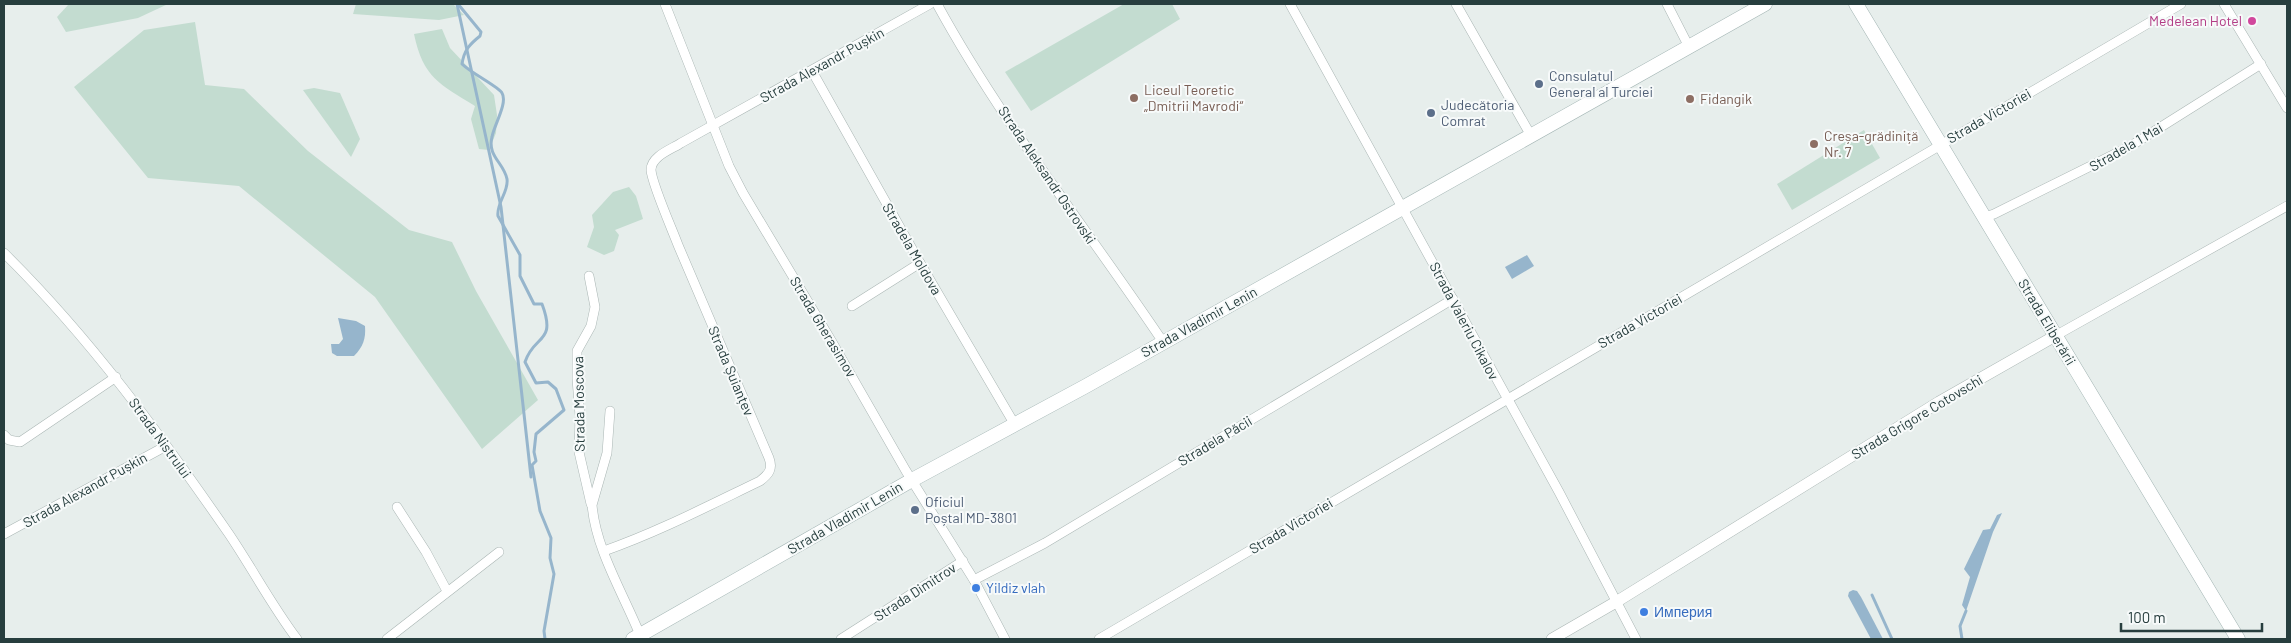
<svg xmlns="http://www.w3.org/2000/svg" width="2291" height="643" viewBox="0 0 2291 643" font-family="Barlow,sans-serif">
	<style>
		.green { fill: #c3dcd0 }
		.water { fill: #96b5cc }
		.lines { fill: none; stroke-linecap: round; stroke-linejoin: round }
		.stream { stroke: #96b5cc; stroke-width: 3 }
		.minor-casing { stroke: #aab6b4; stroke-width: 10 }
		.tertiary-casing { stroke: #aab6b4; stroke-width: 12 }
		.secondary-casing { stroke: #a3b5b4; stroke-width: 15 }
		.minor { stroke: #fff; stroke-width: 9 }
		.tertiary { stroke: #fff; stroke-width: 11 }
		.secondary { stroke: #fff; stroke-width: 14 }
		.hotel-dot { fill: #d1479c; stroke: #f7fafa; stroke-width: 2 }
		.service-dot { fill: #5c6f8a; stroke: #f7fafa; stroke-width: 2 }
		.education-dot { fill: #8d6e63; stroke: #f7fafa; stroke-width: 2 }
		.shop-dot { fill: #3f7fe0; stroke: #f7fafa; stroke-width: 2 }
		.labels { text-anchor: middle; stroke-width: 4; stroke-linejoin: round; paint-order: stroke }
		.hotel-label { font-size: 14px; fill: #b23c85; stroke: #f7fafa; text-anchor: end }
		.street-label { font-size: 14px; fill: #273e3e; stroke: #f7fafa }
		.service-label { font-size: 14px; fill: #4e5e75; stroke: #f7fafa; text-anchor: start }
		.education-label { font-size: 14px; fill: #785e54; stroke: #f7fafa; text-anchor: start }
		.shop-label { font-size: 14px; fill: #366cbe; stroke: #f7fafa; text-anchor: start }
	</style>
	<rect width="100%" height="100%" fill="#e7eeec"/>
	<g class="green">
		<path d="M69,4H168L138,18L66,32L57,17Z"/>
		<path d="M356,4H453L464,15L439,20L353,14Z"/>
		<path d="M1124,4H1172L1180,19L1031,111L1005,72Z"/>
		<path d="M195,22L205,85L244,89L308,151L409,230L452,242L476,291L538,400L482,449L375,297L239,186L148,178L74,87L144,30Z"/>
		<path d="M442,29L450,48L494,95L497,115L496,133L489,150L479,149L471,119L475,106C440,84 423,78 414,34Z"/>
		<path d="M314,88L340,93L360,139L351,157L303,90Z"/>
		<path d="M1864,130L1880,158L1792,210L1777,184Z"/>
		<path d="M629,187L636,196L643,219L615,230L619,235L614,251L604,255L587,247L594,227L592,215L613,192Z"/>
	</g>
	<g class="water">
		<path d="M1527,255L1534,266L1512,279L1505,267Z"/>
		<path d="M338,318L356,321L365,326C366,339 363,347 354,356H337L332,353L331,344H339L343,339Z"/>
		<path d="M2002,513L1993,532L1966,611L1962,605L1970,577L1964,569L1983,530L1990,529L1997,515Z"/>
		<path d="M1853,590L1857,591L1861,597L1883,639H1871L1848,596L1849,592Z"/>
	</g>
	<g class="lines">
		<g class="stream">
			<path d="M457,4L501,207L531,477"/>
			<path d="M458,4L481,32L480,36C470,44 464,50 462,64C471,73 499,87 502,93C508,103 494,125 492,137C487,156 504,163 507,179C509,192 496,203 498,216L520,255V276L534,304H542C557,344 534,334 525,362L536,383L548,382L556,389L564,410L536,434L534,452L536,461L532,465L540,511L551,538L550,558L554,574L544,631L545,639"/>
			<path d="M1872,595L1892,639"/>
			<path d="M1962,639L1960,626L1966,611"/>
		</g>
		<g class="minor-casing">
			<g id="minor">
				<path d="M665,4L729,166L743,193L832,342L906,471L974,580L1005,639"/>
				<path d="M937,4C1002,123 1088,230 1163,342"/>
				<path d="M1290,4L1559,492L1636,639"/>
				<path d="M1456,4L1530,134"/>
				<path d="M1667,4L1689,47"/>
				<path d="M2224,4L2287,108"/>
				<path d="M812,71L920,263L1015,425"/>
				<path d="M1985,217L1994,214L2129,147L2261,64"/>
				<path d="M4,253C91,339 159,433 229,534C252,568 272,606 297,639"/>
				<path d="M589,276L595,307L591,326L577,351V379L580,416L579,452L591,504"/>
				<path d="M852,306L920,263"/>
				<path d="M2055,336L2287,206"/>
				<path d="M610,411L607,453L592,505C596,550 623,593 640,635"/>
				<path d="M4,435L9,440L20,442L116,377"/>
				<path d="M397,507L426,552L447,591"/>
				<path d="M4,534L166,446"/>
				<path d="M604,551C658,532 708,506 760,481C769,474 773,469 769,458C738,387 708,316 678,245C672,229 652,184 651,170C651,156 672,149 681,143L930,4"/>
				<path d="M974,580L1045,543L1453,299"/>
				<path d="M387,639L499,552"/>
				<path d="M841,639L963,561"/>
				<path d="M1099,639L2181,4"/>
			</g>
		</g>
		<g class="tertiary-casing">
			<path id="tertiary" d="M1552,639L1616,602L1939,402L2055,336"/>
		</g>
		<g class="secondary-casing">
			<g id="secondary">
				<path d="M1856,4L2238,639"/>
				<path d="M633,639L912,480L1086,386L1765,4"/>
			</g>
		</g>
		<use href="#minor" class="minor"/>
		<use href="#tertiary" class="tertiary"/>
		<use href="#secondary" class="secondary"/>
	</g>
	<circle class="hotel-dot" cx="2252" cy="21" r="5"/>
	<g class="service-dot">
		<circle cx="1539" cy="84" r="5"/>
		<circle cx="1431" cy="113" r="5"/>
		<circle cx="915" cy="510" r="5"/>
	</g>
	<g class="education-dot">
		<circle cx="1134" cy="98" r="5"/>
		<circle cx="1690" cy="99" r="5"/>
		<circle cx="1814" cy="144" r="5"/>
	</g>
	<g class="shop-dot">
		<circle cx="976" cy="588" r="5"/>
		<circle cx="1644" cy="612" r="5"/>
	</g>
	<g class="labels">
		<g class="hotel-label">
			<text x="2242" y="26">Medelean Hotel</text>
		</g>
		<g class="street-label">
			<text transform="translate(822 65) rotate(-29)" y="5">Strada Alexandr Pușkin</text>
			<text transform="translate(1989 116) rotate(-30)" y="5">Strada Victoriei</text>
			<text transform="translate(2126 147) rotate(-30)" y="5">Stradela 1 Mai</text>
			<text transform="translate(1047 175) rotate(56)" y="5">Strada Aleksandr Ostrovski</text>
			<text transform="translate(912 249) rotate(60)" y="5">Stradela Moldova</text>
			<text transform="translate(1464 321) rotate(62)" y="5">Strada Valeriu Cikalov</text>
			<text transform="translate(1640 321) rotate(-30)" y="5">Strada Victoriei</text>
			<text transform="translate(1199 322) rotate(-29)" y="5">Strada Vladimir Lenin</text>
			<text transform="translate(2047 322) rotate(59)" y="5">Strada Eliberării</text>
			<text transform="translate(823 327) rotate(59)" y="5">Strada Gherasimov</text>
			<text transform="translate(731 371) rotate(67)" y="5">Strada Șuianțev</text>
			<text transform="translate(579 404) rotate(-91)" y="5">Strada Moscova</text>
			<text transform="translate(1917 417) rotate(-31)" y="5">Strada Grigore Cotovschi</text>
			<text transform="translate(160 438) rotate(54)" y="5">Strada Nistrului</text>
			<text transform="translate(1215 441) rotate(-31)" y="5">Stradela Păcii</text>
			<text transform="translate(85 490) rotate(-29)" y="5">Strada Alexandr Pușkin</text>
			<text transform="translate(845 518) rotate(-30)" y="5">Strada Vladimir Lenin</text>
			<text transform="translate(1291 526) rotate(-31)" y="5">Strada Victoriei</text>
			<text transform="translate(915 592) rotate(-33)" y="5">Strada Dimitrov</text>
		</g>
		<g class="service-label">
			<text x="1549" y="81">Consulatul<tspan x="1549" dy="16">General al Turciei</tspan></text>
			<text x="1441" y="110">Judecătoria<tspan x="1441" dy="16">Comrat</tspan></text>
			<text x="925" y="507">Oficiul<tspan x="925" dy="16">Poștal MD-3801</tspan></text>
		</g>
		<g class="education-label">
			<text x="1144" y="95">Liceul Teoretic<tspan x="1144" dy="16">„Dmitrii Mavrodi“</tspan></text>
			<text x="1700" y="104">Fidangik</text>
			<text x="1824" y="141">Creșa-grădiniță<tspan x="1824" dy="16">Nr. 7</tspan></text>
		</g>
		<g class="shop-label">
			<text x="986" y="593">Yildiz vlah</text>
			<text x="1654" y="617">Империя</text>
		</g>
	</g>
	<rect width="2291" height="643" fill="none" stroke="#273e3e" stroke-width="10"/>
	<path d="M2121 623v8h141v-8" fill="none" stroke="#273e3e" stroke-width="2.5"/>
	<text x="2128" y="623" font-size="15" fill="#273e3e" stroke="#f7fafa" stroke-width="4" paint-order="stroke">100 m</text>
</svg>
